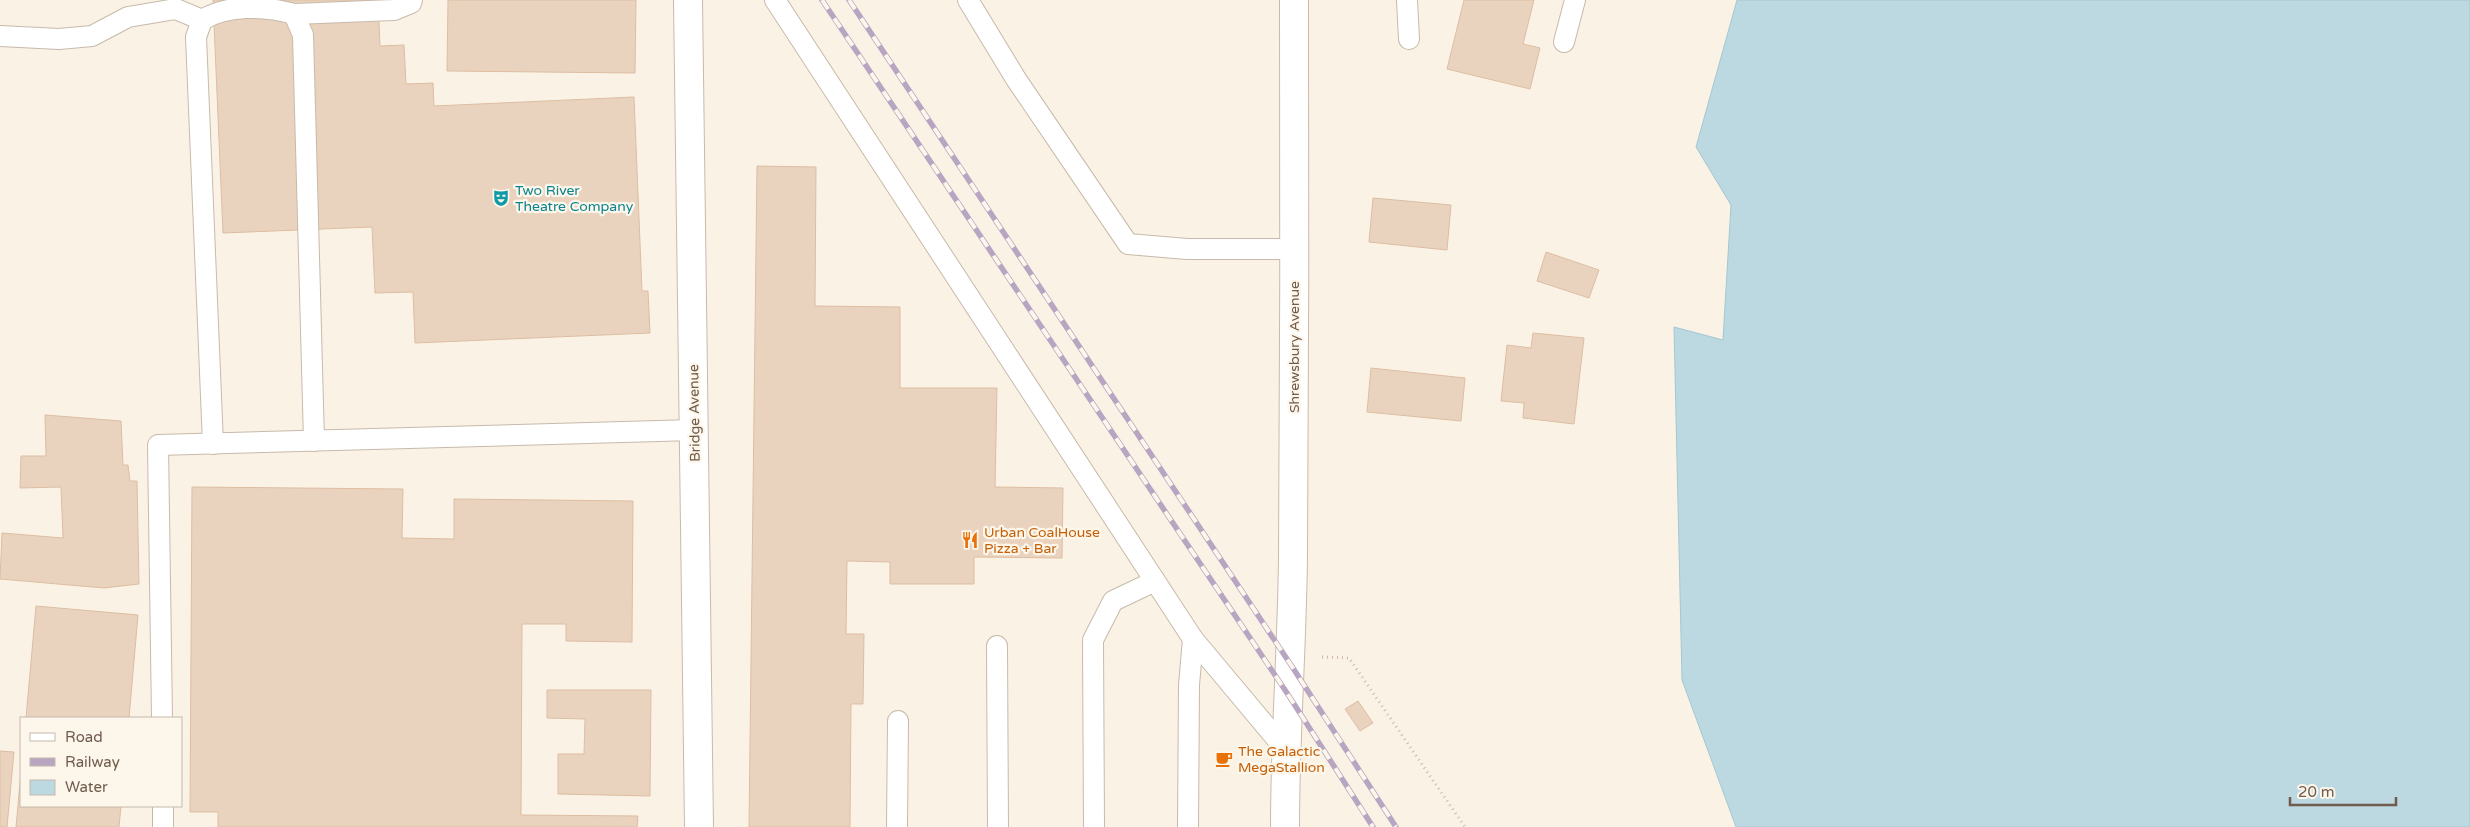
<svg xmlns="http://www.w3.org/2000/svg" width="2470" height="827" viewBox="0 0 2470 827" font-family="'Varela Round',sans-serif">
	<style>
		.water { fill: #bcd9e1; stroke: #a3c7d2 }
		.building { fill: #ead3be; stroke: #ddbda2 }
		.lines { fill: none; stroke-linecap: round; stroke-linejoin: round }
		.lane-casing { stroke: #c7baab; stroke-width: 22 }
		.street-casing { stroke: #c7baab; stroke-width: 30 }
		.secondary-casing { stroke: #cabaa9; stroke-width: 30 }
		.path { stroke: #d1b8a3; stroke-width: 3; stroke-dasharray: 1 4; stroke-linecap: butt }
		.lane { stroke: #fff; stroke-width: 20 }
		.street { stroke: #fff; stroke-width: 28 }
		.secondary { stroke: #fff; stroke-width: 28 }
		.rail-casing { stroke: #b7a5c2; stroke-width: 5.5 }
		.rail { stroke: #fdf7eb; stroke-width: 4; stroke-dasharray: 11; stroke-linecap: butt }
		.labels { text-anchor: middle; stroke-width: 4.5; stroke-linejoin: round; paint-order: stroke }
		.culture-label { font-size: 14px; fill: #0d838f; stroke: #fdf7eb; text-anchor: start }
		.street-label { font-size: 14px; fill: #705c4d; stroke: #fdf7eb }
		.food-label { font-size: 14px; fill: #c56008; stroke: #fdf7eb; text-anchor: start }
	</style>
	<rect width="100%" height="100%" fill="#faf3e5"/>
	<path class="water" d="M1737,0H2470V827H1736L1682,680L1674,327L1723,340L1731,205L1696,147Z"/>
	<g class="building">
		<path d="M213,0H378L380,46L404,45L406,84L433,83L434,106L634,97L642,291H648L650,333L415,343L413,292L375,293L372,227L223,233Z"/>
		<path d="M448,0H636L635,73L447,71Z"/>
		<path d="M1464,0H1534L1523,44L1540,48L1530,89L1447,69Z"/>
		<path d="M757,166L816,167L815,306L900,307V388H997L995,487L1063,488L1062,558L974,557V584H890V562L847,561L846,634H864L863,704H851L850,827H749Z"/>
		<path d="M1373,198L1451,205L1447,250L1369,242Z"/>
		<path d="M1546,252L1599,270L1589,298L1537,281Z"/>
		<path d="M1533,333L1584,338L1574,424L1523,418L1524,403L1501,401L1507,345L1531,348Z"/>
		<path d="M1371,368L1465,378L1461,421L1367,412Z"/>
		<path d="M45,415L121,421L123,465H128L130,481H137L139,584L104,588L0,579L2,533L63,538L61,487L20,488L21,456H46Z"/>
		<path d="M192,487L403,489L402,538L454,539V499L633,501L632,642L566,641V624H522L521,815L638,816L637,827H218V812H190Z"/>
		<path d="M36,606L138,615L129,718H26Z"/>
		<path d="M547,690H651L650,796L558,794V754H584L585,719L547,718Z"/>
		<path d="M1358,701L1373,723L1360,731L1345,709Z"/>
		<path d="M0,751L14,752L7,827H0Z"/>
		<path d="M21,772V806H121L119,827H16Z"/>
	</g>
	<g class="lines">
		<g class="lane-casing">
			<g id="lane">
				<path d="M775,0L1193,639L1189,685L1188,827"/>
				<path d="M968,0L1016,79L1128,244L1187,249H1294"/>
				<path d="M1407,0L1409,39"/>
				<path d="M294,14L394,10L411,3L412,0"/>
				<path d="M0,36L59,39L92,36L128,17L176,9L202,20"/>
				<path d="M1564,42L1575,0"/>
				<path d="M213,444L196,37L202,20C228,4 265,6 294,14L303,35L314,441"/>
				<path d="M1193,639L1285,749"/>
				<path d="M997,646L998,827"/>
				<path d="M162,718L158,445L694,430"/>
				<path d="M163,827V806"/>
				<path d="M897,827L898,721"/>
				<path d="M1094,827L1093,640L1113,601L1155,581"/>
			</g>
		</g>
		<g class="street-casing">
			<path id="street" d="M688,0L699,827"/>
		</g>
		<g class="secondary-casing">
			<path id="secondary" d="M1285,827C1285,737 1292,647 1293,557C1295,371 1294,186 1294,0"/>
		</g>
		<path class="path" d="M1322,657L1349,658L1465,827"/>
		<use href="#lane" class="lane"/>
		<use href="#street" class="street"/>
		<use href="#secondary" class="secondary"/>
		<g class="rail-casing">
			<g id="rail">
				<path d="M822,0L1287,693L1373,827"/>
				<path d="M849,0L1291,665L1396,827"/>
			</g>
		</g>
		<use href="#rail" class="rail"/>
	</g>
	<defs>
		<g id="theatre-bare" transform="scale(1.35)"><path d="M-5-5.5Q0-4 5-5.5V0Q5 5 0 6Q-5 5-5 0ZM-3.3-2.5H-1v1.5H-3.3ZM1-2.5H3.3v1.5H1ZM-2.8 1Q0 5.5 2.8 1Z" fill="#0f9aa8" stroke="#fdf7eb" stroke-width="2.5" paint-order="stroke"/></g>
		<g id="restaurant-bare" transform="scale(1.35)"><path d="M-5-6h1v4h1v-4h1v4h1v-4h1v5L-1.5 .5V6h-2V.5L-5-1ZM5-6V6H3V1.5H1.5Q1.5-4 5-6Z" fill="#e8710a" stroke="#fdf7eb" stroke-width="2.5" paint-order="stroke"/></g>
		<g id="cafe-bare" transform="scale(1.35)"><path d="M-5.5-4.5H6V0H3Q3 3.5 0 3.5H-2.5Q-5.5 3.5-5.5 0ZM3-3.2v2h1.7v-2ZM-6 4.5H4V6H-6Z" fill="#e8710a" stroke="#fdf7eb" stroke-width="2.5" paint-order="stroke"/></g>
	</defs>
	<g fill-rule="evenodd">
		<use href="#theatre-bare" x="501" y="198"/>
		<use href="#restaurant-bare" x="970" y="540"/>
		<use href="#cafe-bare" x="1224" y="759"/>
	</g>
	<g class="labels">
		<g class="culture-label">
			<text x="515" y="195">Two River<tspan x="515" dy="16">Theatre Company</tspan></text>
		</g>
		<g class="street-label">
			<text transform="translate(1294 347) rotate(-90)" y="5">Shrewsbury Avenue</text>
			<text transform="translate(694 413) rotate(-91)" y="5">Bridge Avenue</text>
		</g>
		<g class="food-label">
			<text x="984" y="537">Urban CoalHouse<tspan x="984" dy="16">Pizza + Bar</tspan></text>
			<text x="1238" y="756">The Galactic<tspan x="1238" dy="16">MegaStallion</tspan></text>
		</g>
	</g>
	<rect x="20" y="717" width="162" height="90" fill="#fdf7eb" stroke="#c5b9ac"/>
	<rect x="30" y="733" width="25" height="8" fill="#ffffff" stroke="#c5b9ac"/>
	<text x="65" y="742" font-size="15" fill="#705c4d">Road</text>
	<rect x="30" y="758" width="25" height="8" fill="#b7a5c2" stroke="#c5b9ac"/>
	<text x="65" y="767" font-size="15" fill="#705c4d">Railway</text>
	<rect x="30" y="780" width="25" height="15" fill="#bcd9e1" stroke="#c5b9ac"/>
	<text x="65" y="792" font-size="15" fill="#705c4d">Water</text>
	<path d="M2290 797v8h106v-8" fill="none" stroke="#705c4d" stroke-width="2.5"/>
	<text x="2298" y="797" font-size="15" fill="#705c4d" stroke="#fdf7eb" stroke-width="4" paint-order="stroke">20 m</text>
</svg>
